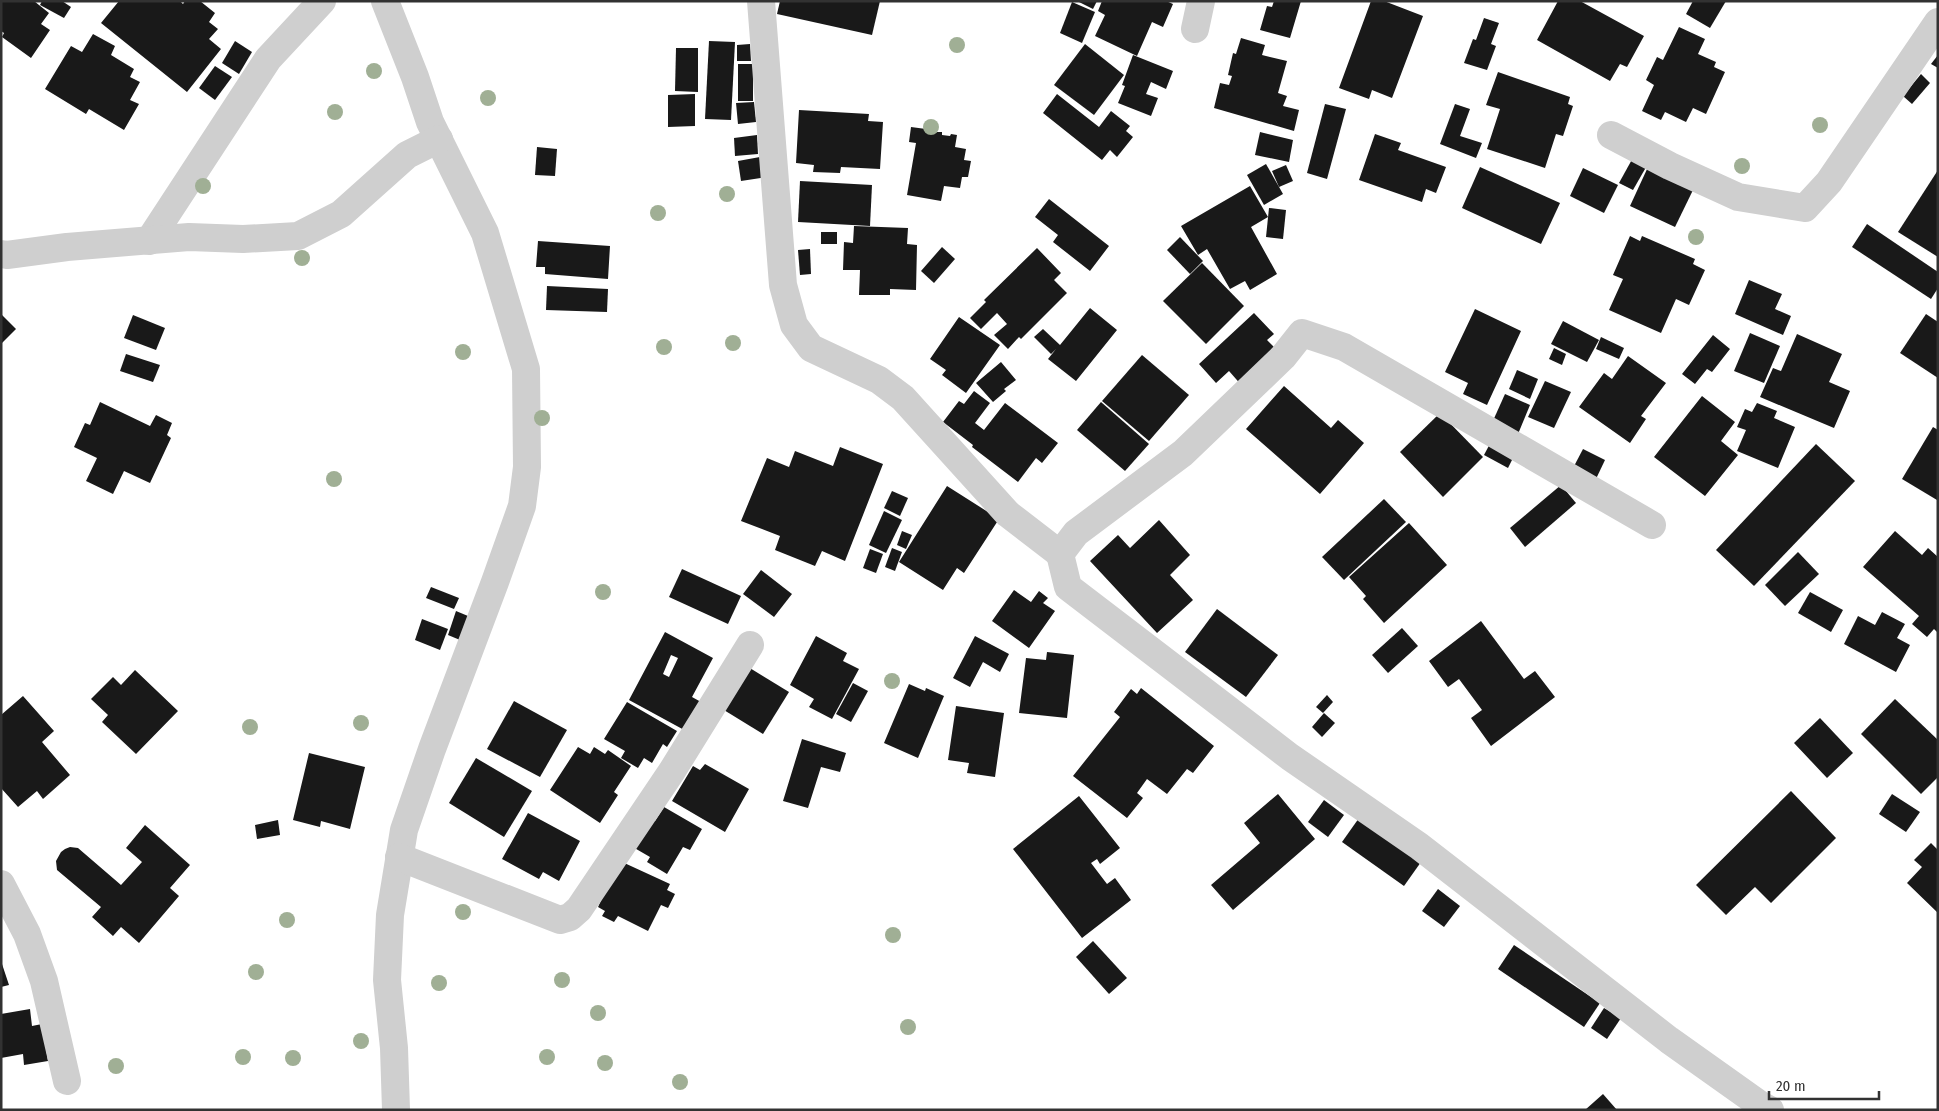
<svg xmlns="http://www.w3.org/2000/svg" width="1939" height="1111" viewBox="0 0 1939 1111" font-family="'Fira Sans Condensed',sans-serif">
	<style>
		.building { fill: #191919; fill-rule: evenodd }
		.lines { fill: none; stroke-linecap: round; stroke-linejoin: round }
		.minor { stroke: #cfcfcf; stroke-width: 28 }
		.tree { fill: #a0af95 }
	</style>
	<rect width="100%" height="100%" fill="#fff"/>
	<g class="building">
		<path d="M1,1H34L49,13L41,24L50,30L31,58L2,37L4,33L1,31Z"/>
		<path d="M42,1H62L71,7L64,18L40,5Z"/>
		<path d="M119,1H180L183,4L185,1H200L215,13L209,22L218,29L209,39L221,49L187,92L101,23Z"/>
		<path d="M780,1H880L872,35L777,14Z"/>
		<path d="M1077,1H1097L1093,9Z"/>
		<path d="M1102,1H1166L1173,4L1163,27L1152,22L1137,56L1095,36L1105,15L1098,11Z"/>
		<path d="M1274,1H1301L1290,38L1260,30L1267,6L1272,7Z"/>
		<path d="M1371,1H1384L1423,16L1392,98L1372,90L1369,99L1339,88Z"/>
		<path d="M1558,1H1580L1644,36L1627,67L1620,64L1610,81L1537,40Z"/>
		<path d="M1693,1H1726L1710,28L1686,14Z"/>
		<path d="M1072,2L1095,12L1082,43L1060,33Z"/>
		<path d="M1484,18L1499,23L1491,44L1496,46L1487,70L1464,63L1473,39L1476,40Z"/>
		<path d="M1679,27L1705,39L1698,54L1716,62L1714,67L1725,72L1706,114L1693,108L1686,122L1665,112L1661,120L1642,111L1654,85L1646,80L1657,57L1663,60Z"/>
		<path d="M93,34L115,46L111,55L134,69L130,77L140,82L130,100L139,104L124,130L89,109L86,114L45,89L71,46L82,52Z"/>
		<path d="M1241,38L1265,45L1262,55L1287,61L1278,93L1287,96L1283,106L1299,110L1294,131L1214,108L1220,83L1229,85L1232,76L1228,75L1233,53L1236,54Z"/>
		<path d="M235,41L252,52L239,74L222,63Z"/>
		<path d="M709,41L735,42L731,120L705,119Z"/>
		<path d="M750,44L751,61H737V45Z"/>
		<path d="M1085,44L1124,75L1094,115L1054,85Z"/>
		<path d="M676,48H698V92L675,91Z"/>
		<path d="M1133,55L1173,71L1166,89L1151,82L1146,94L1158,98L1151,116L1118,103L1125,86L1122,85Z"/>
		<path d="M1938,55V68L1931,64Z"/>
		<rect x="738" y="64" width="15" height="37"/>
		<path d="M215,66L232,77L215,100L199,88Z"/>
		<path d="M1498,72L1570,97L1568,104L1573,106L1563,136L1556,134L1545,168L1487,149L1500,109L1486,105Z"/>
		<path d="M1921,74L1930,83L1912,104L1903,96Z"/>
		<path d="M695,94V126L668,127V95Z"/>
		<path d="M1057,94L1099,127L1111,111L1130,126L1126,131L1133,137L1117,157L1110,150L1102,160L1043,113Z"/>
		<path d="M754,102L756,122L738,124L736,103Z"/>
		<path d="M1325,104L1346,109L1327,179L1307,173Z"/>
		<path d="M1455,104L1470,109L1460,136L1482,143L1476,158L1440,144Z"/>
		<path d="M799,110L869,114L868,121L883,122L880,169L841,167L840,173L813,172L814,165L796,163Z"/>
		<path d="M911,127L926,129L925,132H942V135L950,136L951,134L957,135L955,147L966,149L964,160L971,161L968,177H962L960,188L944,186L941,201L907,195L916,143L909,142Z"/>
		<path d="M1260,132L1293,140L1289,162L1255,155Z"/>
		<path d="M1375,134L1401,143L1398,150L1446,167L1436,193L1426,189L1422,202L1359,180Z"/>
		<path d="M757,135L758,154L735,156L734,138Z"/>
		<path d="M537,147L557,149L555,176L535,175Z"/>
		<path d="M1635,154L1649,162L1633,190L1619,183Z"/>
		<path d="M765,156L768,177L741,181L738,161Z"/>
		<path d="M1266,164L1283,194L1264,205L1247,175Z"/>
		<path d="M1286,165L1293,181L1279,187L1272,171Z"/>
		<path d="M1480,167L1560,203L1541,244L1462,208Z"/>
		<path d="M1648,167L1694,188L1675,227L1630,206Z"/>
		<path d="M1583,168L1618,185L1604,213L1570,196Z"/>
		<path d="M1938,170V257L1898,232Z"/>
		<path d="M800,181L872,185L870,226L798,222Z"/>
		<path d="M1250,186L1268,217L1251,227L1277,274L1250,290L1245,281L1230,289L1207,249L1198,255L1181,226Z"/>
		<path d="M1049,199L1109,246L1090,271L1053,242L1058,235L1035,217Z"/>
		<path d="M1269,208L1286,210L1283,239L1266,237Z"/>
		<path d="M1867,224L1938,272V288L1931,299L1852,247Z"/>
		<path d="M854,226L908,228L907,244L917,245L916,290L890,289V295H859L860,270H843L844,242L853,243Z"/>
		<rect x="821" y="232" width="16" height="12"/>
		<path d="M1630,236L1640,241L1642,236L1695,259L1693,264L1705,270L1689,305L1676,299L1661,333L1609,310L1623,279L1613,275Z"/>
		<path d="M1180,237L1203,261L1190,274L1167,250Z"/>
		<path d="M538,241L610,246L608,279L545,274V267H536Z"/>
		<path d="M942,247L955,259L934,283L921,271Z"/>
		<path d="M1037,248L1061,273L1054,280L1067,293L1021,339L1019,337L1008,349L994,335L1007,324L997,313L981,329L970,318L986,302L984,300Z"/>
		<path d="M810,249L811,274L800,275L798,250Z"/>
		<path d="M1202,263L1244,306L1206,344L1163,301Z"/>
		<path d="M1749,280L1782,294L1775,309L1791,316L1783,335L1735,314Z"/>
		<path d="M547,286L608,289L607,312L546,310Z"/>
		<path d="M1090,308L1117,330L1076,381L1048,359L1056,349L1051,354L1034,337L1043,329L1060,345Z"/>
		<path d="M1475,309L1521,331L1487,405L1463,394L1468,383L1445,372Z"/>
		<path d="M1254,313L1274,334L1267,340L1280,353L1243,387L1229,371L1216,383L1199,364Z"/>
		<path d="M1,314L16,329L1,344Z"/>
		<path d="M1926,314L1938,322V378L1900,353Z"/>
		<path d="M133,315L165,328L156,350L124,338Z"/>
		<path d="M959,317L1000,345L966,393L942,375L946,370L930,359Z"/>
		<path d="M1563,321L1599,340L1587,362L1551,344Z"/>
		<path d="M1750,333L1780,346L1764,383L1734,371Z"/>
		<path d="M1797,334L1842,354L1829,382L1850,391L1834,428L1760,397L1773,368L1781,371Z"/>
		<path d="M1713,335L1730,349L1712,372L1707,369L1695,384L1682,374Z"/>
		<path d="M1601,337L1624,348L1619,359L1596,349Z"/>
		<path d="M1554,348L1566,354L1562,365L1549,359Z"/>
		<path d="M126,354L160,365L153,382L120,371Z"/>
		<path d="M1142,355L1189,395L1149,441L1102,401Z"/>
		<path d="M1628,356L1666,383L1641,416L1646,419L1630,443L1579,407L1604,373L1612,379Z"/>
		<path d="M1001,362L1016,380L1004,389L1006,391L993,402L976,383Z"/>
		<path d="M1517,370L1538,379L1530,399L1509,389Z"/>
		<path d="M1545,381L1571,392L1554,428L1528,417Z"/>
		<path d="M1284,386L1331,428L1338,420L1364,443L1320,494L1246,429Z"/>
		<path d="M974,391L990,403L975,423L984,430L1005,403L1058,443L1042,463L1036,458L1018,482L972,447L973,445L943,422L959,401L964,404Z"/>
		<path d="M1505,394L1530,405L1518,434L1492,423Z"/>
		<path d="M1702,396L1735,422L1721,441L1738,455L1705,496L1654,457Z"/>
		<path d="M100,402L150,426L156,415L172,423L167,435L171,438L150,483L124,471L113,494L86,481L97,458L74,447L85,423L90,425Z"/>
		<path d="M1101,402L1149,444L1125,471L1077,430Z"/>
		<path d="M1757,403L1777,411L1774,418L1795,427L1778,468L1737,451L1746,430L1737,427L1745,409L1752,412Z"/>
		<path d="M1440,413L1483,457L1443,497L1400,452Z"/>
		<path d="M1933,427L1938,430L1937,500L1902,479Z"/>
		<path d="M1493,438L1517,450L1508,468L1484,455Z"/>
		<path d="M1816,444L1855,481L1754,586L1716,550Z"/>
		<path d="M840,447L883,464L845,561L822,551L815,566L775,550L780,536L741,521L767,458L789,467L795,451L833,466Z"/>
		<path d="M1583,449L1605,460L1595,481L1572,470Z"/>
		<path d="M1561,485L1576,503L1525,547L1510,528Z"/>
		<path d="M947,486L999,519L964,573L957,568L943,590L899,562Z"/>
		<path d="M892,491L908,498L900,516L884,508Z"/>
		<path d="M1384,499L1406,522L1344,580L1322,557Z"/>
		<path d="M884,511L902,520L886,553L869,545Z"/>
		<path d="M1159,520L1190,555L1170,575L1193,600L1157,633L1090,561L1118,535L1130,548Z"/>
		<path d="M1409,523L1447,565L1384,623L1363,599L1366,596L1349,577Z"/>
		<path d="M902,531L912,535L906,549L897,545Z"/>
		<path d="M1895,531L1922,555L1928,548L1938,557V633L1934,629L1927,637L1912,624L1919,616L1863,567Z"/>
		<path d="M892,548L902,552L895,571L885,567Z"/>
		<path d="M870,549L883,554L876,573L863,568Z"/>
		<path d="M1798,552L1819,574L1785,606L1765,585Z"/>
		<path d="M682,569L741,596L728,624L669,597Z"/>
		<path d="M761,570L792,594L774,617L743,594Z"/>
		<path d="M431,587L459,598L454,609L426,598Z"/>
		<path d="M1014,590L1031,602L1039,591L1048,598L1043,603L1055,611L1029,648L992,621Z"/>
		<path d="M1810,592L1843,610L1831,632L1798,613Z"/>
		<path d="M1217,609L1278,655L1246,697L1185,652Z"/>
		<path d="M456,611L468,616L460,640L448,635Z"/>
		<path d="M1882,612L1905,624L1897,638L1910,645L1896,672L1844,644L1858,616L1875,625Z"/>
		<path d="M422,619L448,629L440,650L415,640Z"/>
		<path d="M1481,621L1524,679L1535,671L1555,697L1491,746L1471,718L1482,710L1459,679L1448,687L1429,661Z"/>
		<path d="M1402,628L1418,646L1388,673L1372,655Z"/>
		<path d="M665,632L713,658L692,697L701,702L686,731L629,700ZM671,655L678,658L669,677L663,674Z"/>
		<path d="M816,636L847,653L843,661L859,669L832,719L809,707L814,699L790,685Z"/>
		<path d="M975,636L1009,654L1000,672L983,662L970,687L953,678Z"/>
		<path d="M1047,652L1074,655L1067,718L1019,713L1026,658L1046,660Z"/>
		<path d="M745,665L789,692L763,734L719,707Z"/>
		<path d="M135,670L178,711L136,754L102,722L108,715L91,699L113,677L121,685Z"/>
		<path d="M853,683L868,691L851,722L836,714Z"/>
		<path d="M909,684L925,691L926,688L944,696L918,758L884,743Z"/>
		<path d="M1141,688L1214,746L1193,773L1187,769L1167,794L1147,779L1137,793L1143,798L1127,818L1073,776L1120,717L1114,712L1131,689L1137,694Z"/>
		<path d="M1327,695L1333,702L1323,713L1316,707Z"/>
		<path d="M23,696L54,731L42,742L70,775L43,799L37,791L18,807L1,788V715Z"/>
		<path d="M1895,699L1938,740V777L1921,794L1861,734Z"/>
		<path d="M514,701L567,730L540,777L487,749Z"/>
		<path d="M627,702L677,731L667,747L663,744L652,763L644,758L638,768L621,758L625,751L604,739Z"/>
		<path d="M956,706L1004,713L995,777L967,773L969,763L948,760Z"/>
		<path d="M1324,713L1335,723L1322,737L1312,727Z"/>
		<path d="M1820,718L1853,753L1827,778L1794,743Z"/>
		<path d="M802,739L846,753L840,772L821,767L808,808L783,801Z"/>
		<path d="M578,747L590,754L594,747L605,754L608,750L631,766L614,792L618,795L600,823L550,790Z"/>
		<path d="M309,753L365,767L350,829L321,821L320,827L293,820Z"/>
		<path d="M476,758L532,791L504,837L449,803Z"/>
		<path d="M705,764L749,789L725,832L672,801L693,766L700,770Z"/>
		<path d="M1791,791L1836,838L1771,903L1755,887L1726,915L1696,885Z"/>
		<path d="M1278,794L1315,839L1233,910L1211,885L1260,843L1244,823Z"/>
		<path d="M1892,794L1920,812L1906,832L1879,814Z"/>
		<path d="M1079,796L1120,848L1100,864L1097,859L1091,863L1107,884L1115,878L1131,900L1082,938L1013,849Z"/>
		<path d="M1324,800L1344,815L1328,837L1308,822Z"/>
		<path d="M664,807L702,829L690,850L683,847L667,874L647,862L650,857L631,846L648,818L655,821Z"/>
		<path d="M528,813L580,841L559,881L543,872L539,879L502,859Z"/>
		<path d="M1359,818L1421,862L1404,886L1342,842Z"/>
		<path d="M278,820L280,835L257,839L255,825Z"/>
		<path d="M145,825L190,865L170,888L179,896L139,943L121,927L113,936L92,917L101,907L57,870L56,861L61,852L65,849L70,847L78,848L121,885L142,862L126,848Z"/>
		<path d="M1931,843L1938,850V913L1907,883L1922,867L1914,860Z"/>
		<path d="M620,861L670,884L667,890L675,894L668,908L661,905L648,931L618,916L614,922L602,916L605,911L598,907Z"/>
		<path d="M1438,889L1460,906L1444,927L1422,911Z"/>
		<path d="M1093,941L1127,978L1109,994L1076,957Z"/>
		<path d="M1514,945L1600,1003L1584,1027L1498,969Z"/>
		<path d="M1,961L9,985L1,987Z"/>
		<path d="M1604,1008L1621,1018L1607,1039L1591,1028Z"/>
		<path d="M30,1009L32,1026L42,1024L48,1061L24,1065L23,1054L1,1058V1014Z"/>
		<path d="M1603,1094L1617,1110H1585Z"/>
	</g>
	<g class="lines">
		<g class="minor">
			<path d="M385,1L415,77L430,122L485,233L526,369L527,467L522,506L495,582L432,749L404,830L390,915L387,980L394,1048L396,1110"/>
			<path d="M761,1L783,285L794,325L811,348L879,380L903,398L1008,514L1060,554"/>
			<path d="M1195,29L1201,1"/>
			<path d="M1611,135L1670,166L1738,197L1805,208L1829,182L1938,22"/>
			<path d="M149,241L268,59L322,1"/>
			<path d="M1,254L7,255L67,247L189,237L243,239L298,236L341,214L407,155L439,139"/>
			<path d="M1652,525L1344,347L1302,333L1283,357L1183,453L1076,533L1060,554L1068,587L1290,757L1419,846L1669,1040L1759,1104L1770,1110"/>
			<path d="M399,857L560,920L570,917L579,909L672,771L750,645"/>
			<path d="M1,884L27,934L44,981L67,1081"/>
		</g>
	</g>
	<g class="tree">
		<circle cx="957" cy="45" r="8"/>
		<circle cx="374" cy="71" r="8"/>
		<circle cx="488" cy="98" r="8"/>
		<circle cx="335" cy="112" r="8"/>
		<circle cx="1820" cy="125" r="8"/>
		<circle cx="931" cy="127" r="8"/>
		<circle cx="1742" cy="166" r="8"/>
		<circle cx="203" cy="186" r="8"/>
		<circle cx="727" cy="194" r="8"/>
		<circle cx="658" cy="213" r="8"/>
		<circle cx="1696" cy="237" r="8"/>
		<circle cx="302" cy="258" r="8"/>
		<circle cx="733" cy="343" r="8"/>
		<circle cx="664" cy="347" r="8"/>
		<circle cx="463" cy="352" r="8"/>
		<circle cx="542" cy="418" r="8"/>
		<circle cx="334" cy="479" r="8"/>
		<circle cx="603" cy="592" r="8"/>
		<circle cx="892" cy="681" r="8"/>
		<circle cx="361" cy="723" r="8"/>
		<circle cx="250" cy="727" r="8"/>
		<circle cx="463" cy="912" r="8"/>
		<circle cx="287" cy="920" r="8"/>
		<circle cx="893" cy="935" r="8"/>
		<circle cx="256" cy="972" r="8"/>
		<circle cx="562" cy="980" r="8"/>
		<circle cx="439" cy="983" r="8"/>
		<circle cx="598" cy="1013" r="8"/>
		<circle cx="908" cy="1027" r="8"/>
		<circle cx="361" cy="1041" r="8"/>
		<circle cx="243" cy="1057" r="8"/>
		<circle cx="547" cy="1057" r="8"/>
		<circle cx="293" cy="1058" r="8"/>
		<circle cx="605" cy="1063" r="8"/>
		<circle cx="116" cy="1066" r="8"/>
		<circle cx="680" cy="1082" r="8"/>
	</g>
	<rect width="1939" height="1111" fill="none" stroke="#323232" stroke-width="5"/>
	<path d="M1769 1091v8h110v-8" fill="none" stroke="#323232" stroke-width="2.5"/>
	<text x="1776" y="1091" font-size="15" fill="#323232" stroke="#ffffff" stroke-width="4" paint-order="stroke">20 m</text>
</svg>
